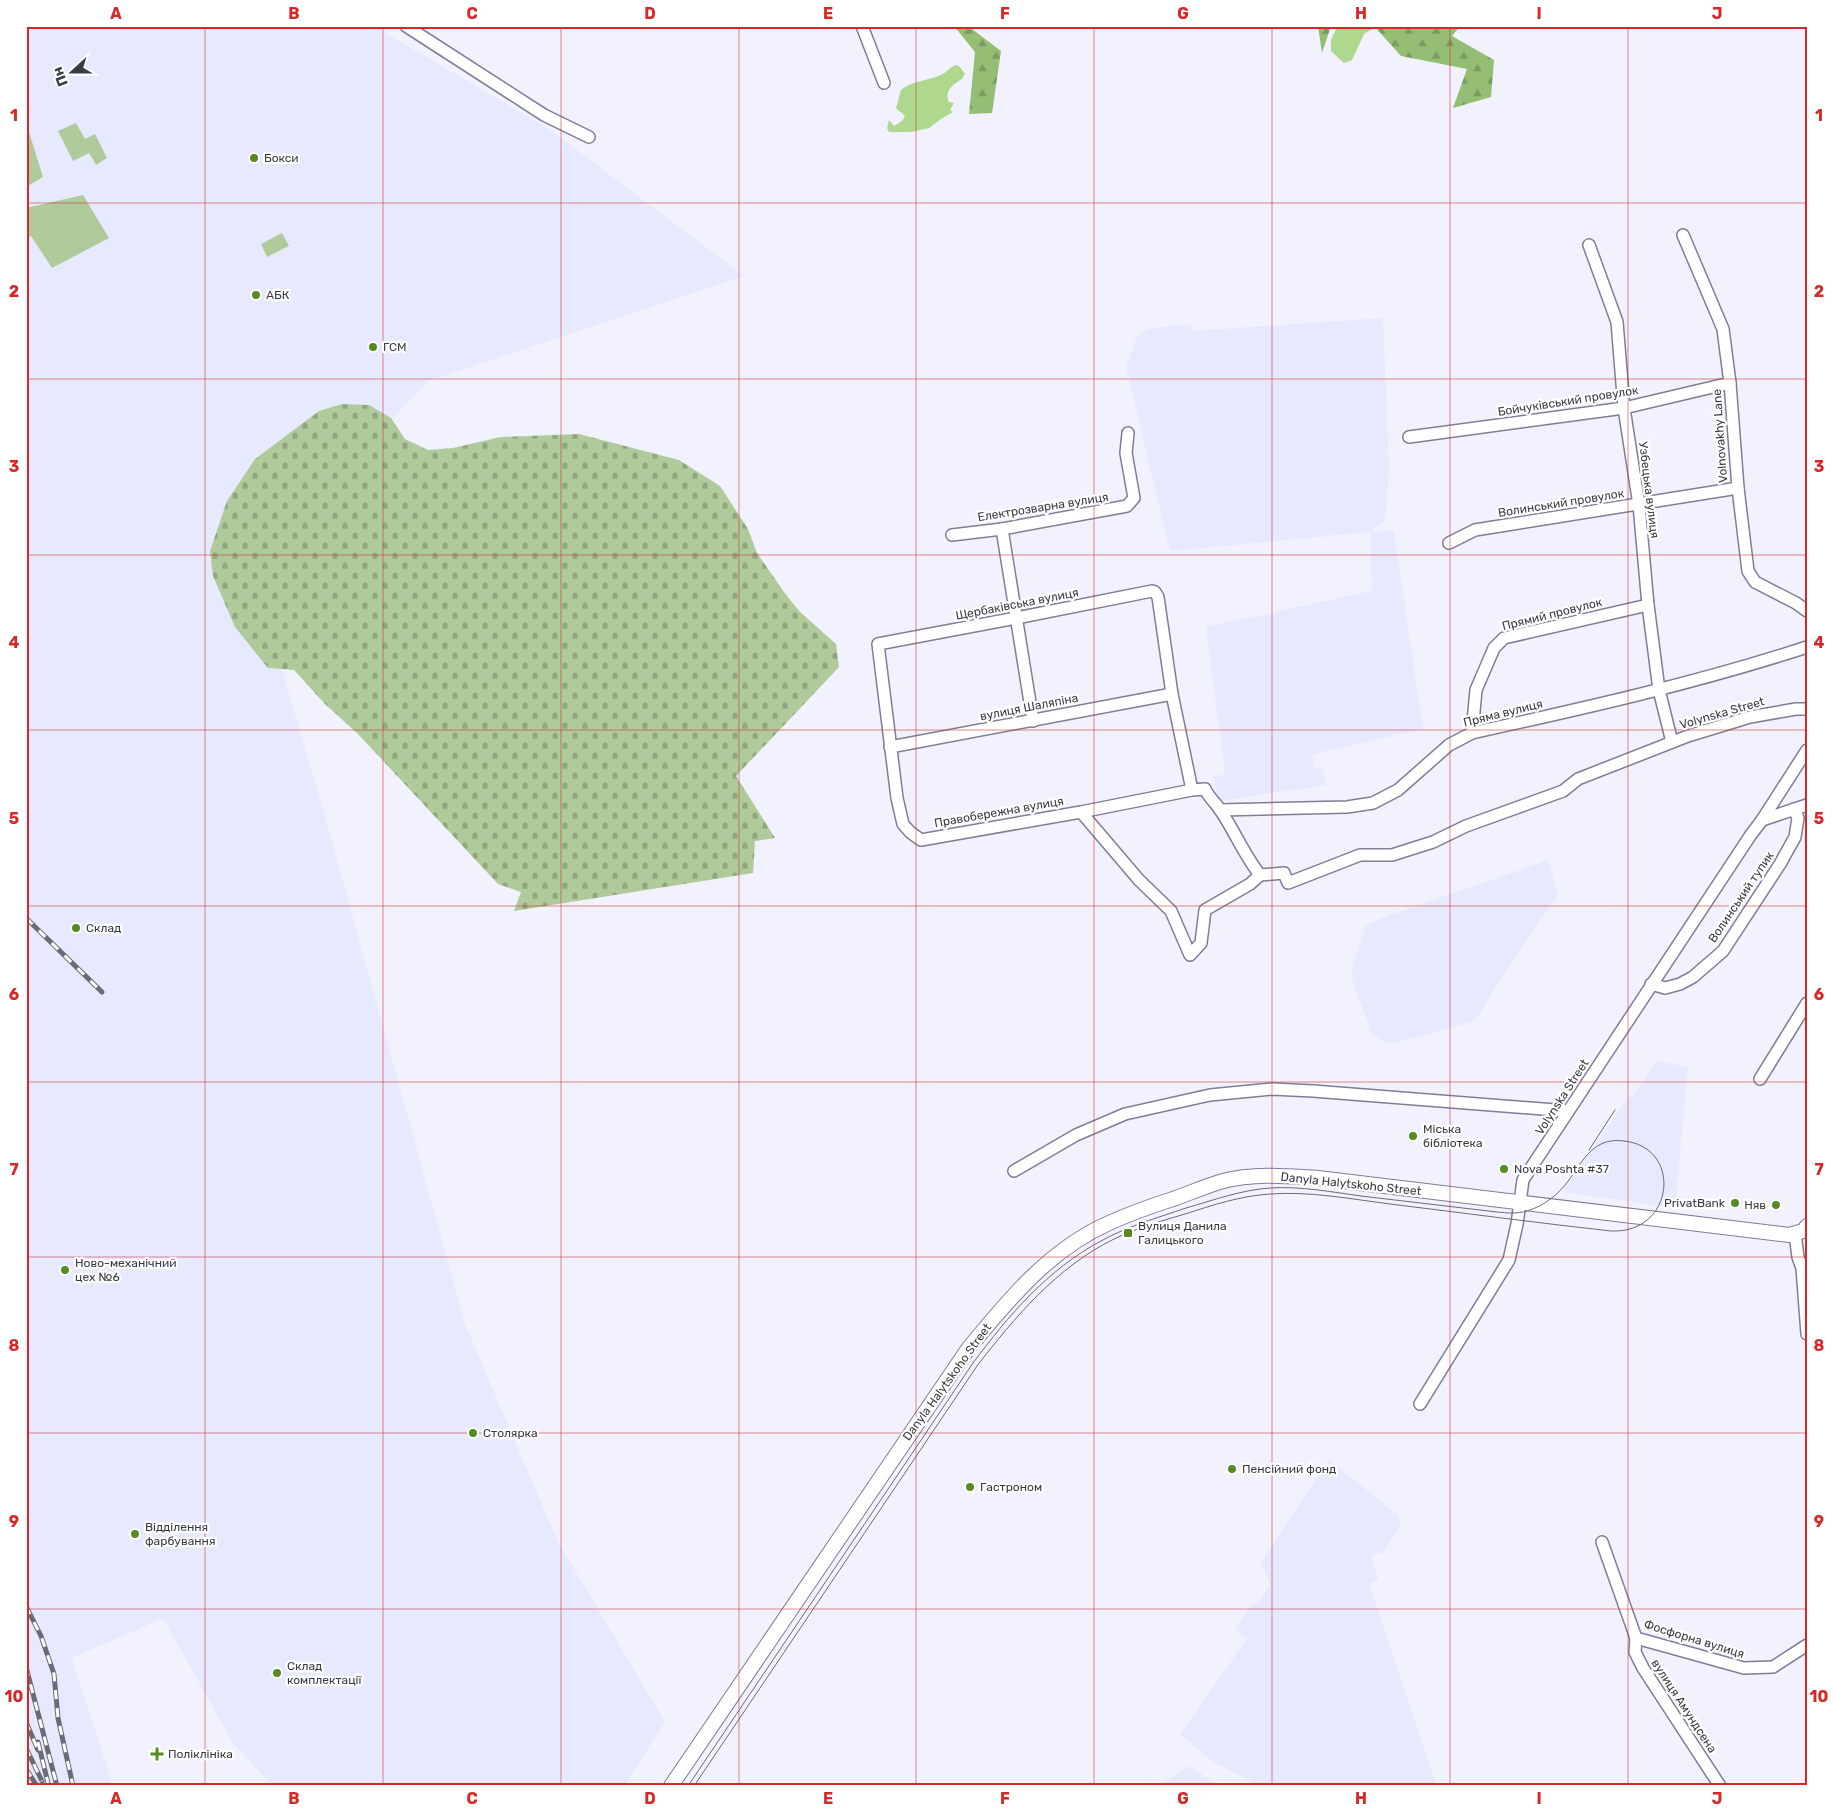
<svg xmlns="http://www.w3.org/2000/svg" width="1833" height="1812" viewBox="0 0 1833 1812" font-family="Rubik,sans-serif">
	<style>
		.built { fill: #e7e9fe }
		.green { fill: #afcb9c }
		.forest { fill: url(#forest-firs) }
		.cemetery { fill: url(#cemetery-stones) }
		.water { fill: #add88d }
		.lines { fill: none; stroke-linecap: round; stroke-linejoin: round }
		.minor-casing { stroke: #7d7e98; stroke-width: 14 }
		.tertiary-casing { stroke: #7d7e98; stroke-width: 16 }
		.minor { stroke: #fff; stroke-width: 11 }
		.tertiary { stroke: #fff; stroke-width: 14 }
		.tram { stroke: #6b6b76; stroke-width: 1 }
		.rail-casing { stroke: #6b6b76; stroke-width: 5 }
		.rail { stroke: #fff; stroke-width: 3; stroke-dasharray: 9; stroke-linecap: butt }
		.grid { fill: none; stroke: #d62828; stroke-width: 1; stroke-opacity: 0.55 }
		.poi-dot { fill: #568a22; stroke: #fff; stroke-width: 2 }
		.labels { text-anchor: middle; stroke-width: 4.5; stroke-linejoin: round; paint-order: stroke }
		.poi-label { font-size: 12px; fill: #3a3a45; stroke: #fff; text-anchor: start }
		.street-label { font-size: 12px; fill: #3a3a45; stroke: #fff }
		.neatline { fill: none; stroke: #d62828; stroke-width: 2 }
		.grid-label { font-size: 16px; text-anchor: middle; font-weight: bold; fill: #d62828 }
	</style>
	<defs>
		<pattern id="forest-firs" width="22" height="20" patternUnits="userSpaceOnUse" patternTransform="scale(1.25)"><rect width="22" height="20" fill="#94be74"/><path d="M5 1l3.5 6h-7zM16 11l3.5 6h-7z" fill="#7a9b61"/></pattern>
		<pattern id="cemetery-stones" width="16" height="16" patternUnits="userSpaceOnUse" patternTransform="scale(1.25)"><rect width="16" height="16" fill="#afcb9c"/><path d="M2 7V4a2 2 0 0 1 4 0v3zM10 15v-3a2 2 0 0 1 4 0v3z" fill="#8fa681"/></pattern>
	</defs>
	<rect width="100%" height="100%" fill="#f1f2fd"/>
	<g class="built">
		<path d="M26,26H374L552,131L744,276L430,380L299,512L276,650L323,809L465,1324L557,1540L665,1722L624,1786H273L233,1743L163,1618L72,1658L113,1786H26Z"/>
		<path d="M1383,318L1389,469L1385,520L1370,532L1394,531L1423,729L1312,754L1314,768L1322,767L1327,785L1218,801L1214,777L1225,774L1206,627L1372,591L1370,532L1170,551L1126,367L1137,336L1148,329L1191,324V331Z"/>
		<path d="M1548,860L1558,895L1509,966L1475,1021L1394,1043L1383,1042L1372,1034L1352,979V968L1366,925L1382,918Z"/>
		<path d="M1657,1061L1688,1067L1675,1208L1563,1192L1628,1098L1635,1093Z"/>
		<path d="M1329,1460L1398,1515L1401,1525L1383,1552L1371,1556L1379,1580L1369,1584L1437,1786H1260L1213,1762L1180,1734L1247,1639L1235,1630L1251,1605L1257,1604L1270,1584L1261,1562Z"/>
		<path d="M1189,1766L1219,1786H1159Z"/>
	</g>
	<g class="green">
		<path d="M76,123L85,139L95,134L107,158L96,165L89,153L73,161L58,131Z"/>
		<path d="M29,132L43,177L26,187V133Z"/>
		<path d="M83,195L109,238L52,268L31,236L26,238V208Z"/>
		<path d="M282,233L289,246L267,257L261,244Z"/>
	</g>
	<g class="forest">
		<path d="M954,26H968L1001,51L992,113L969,114L975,52Z"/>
		<path d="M1318,26H1331L1322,53Z"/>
		<path d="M1374,26H1460L1452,36L1494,60L1491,97L1453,108L1467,69L1401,56Z"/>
	</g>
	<path class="cemetery" d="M342,404L369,405L391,418L405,439L428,450L453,448L501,437L579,434L679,460L720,486L748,529L757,553L784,592L799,611L836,644L839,667L736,776L775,838L755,841L753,873L514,911L521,892L498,884L358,734L325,704L294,670L268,668L235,627L213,576L210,551L227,501L255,459L319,411Z"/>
	<g class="water">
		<path d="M1371,26L1372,29L1364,34L1352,60L1344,63L1331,51V40L1337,27Z"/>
		<path d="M956,65L959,66L965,74L962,79C953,84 944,91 949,102L954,103L950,110L953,112L941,119L929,128L911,132H889L887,128L889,120L894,126L902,121L905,116L896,108L901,90C913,80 929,81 943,74C948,71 950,67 956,65Z"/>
	</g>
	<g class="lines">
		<g class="minor-casing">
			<g id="minor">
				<path d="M406,26L544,115L589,137"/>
				<path d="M862,26L884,83"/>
				<path d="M1683,235L1723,329L1730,383L1738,488L1748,571L1755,582L1796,603L1807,611"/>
				<path d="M1589,245L1617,322L1624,408L1639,505L1648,605L1659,690L1672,742"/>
				<path d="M1409,437L1624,408L1730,383"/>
				<path d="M1002,529L1033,721"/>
				<path d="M952,535L1002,529L1127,506L1134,498L1126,453L1128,433"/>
				<path d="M1449,543L1475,530L1738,488"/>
				<path d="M1472,733L1476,690L1494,648L1504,638L1648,605"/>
				<path d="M890,747L1172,694"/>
				<path d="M1220,810L1347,807L1373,803L1398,790L1449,745L1472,733C1585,708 1697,683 1807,647"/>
				<path d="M1081,812L1139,880L1171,911L1190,955L1201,943L1205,910L1250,884L1260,875C1244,855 1235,832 1221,811C1216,803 1209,798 1205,789L1192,790L1081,812L921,840L910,832L903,824L897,798L878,644L1016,618L1152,591L1155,592L1158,597L1172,694L1192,790"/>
				<path d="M1762,820L1807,750"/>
				<path d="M1260,875L1284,873L1288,883L1360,855H1392L1433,842L1466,826L1563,791L1578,779L1688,736L1750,717L1796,709H1807"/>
				<path d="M1651,984L1665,988L1680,984L1693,977L1723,951L1780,864L1795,837L1798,818L1794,809"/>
				<path d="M1760,1079L1807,1003"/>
				<path d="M1014,1171L1076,1135L1125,1114L1210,1095L1272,1089L1313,1091L1568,1111"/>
				<path d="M1795,1234L1798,1257L1802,1268L1807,1334"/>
				<path d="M1420,1404L1509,1260L1517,1224L1523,1180L1750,836L1762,820L1807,805"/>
				<path d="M1602,1542L1636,1638L1744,1668L1773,1667L1807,1645"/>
				<path d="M1636,1638L1635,1652L1643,1668L1720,1786"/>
			</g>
		</g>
		<g class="tertiary-casing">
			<path id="tertiary" d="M671,1786L968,1349C1008,1300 1050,1249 1109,1223C1129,1214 1151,1206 1173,1199C1190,1193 1206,1186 1223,1181C1253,1173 1287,1176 1318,1178L1789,1235L1803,1231L1807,1226"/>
		</g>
		<use href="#minor" class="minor"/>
		<use href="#tertiary" class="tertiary"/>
		<g class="tram">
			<path d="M1589,1150L1615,1110"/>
			<path d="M688,1786L973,1363C1008,1316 1048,1269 1101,1241C1128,1226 1157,1218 1186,1208C1214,1200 1241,1190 1270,1188C1300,1186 1332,1192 1361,1196C1406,1201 1452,1207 1497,1212C1507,1213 1517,1214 1527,1211C1544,1206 1559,1194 1569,1180C1584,1159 1594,1137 1624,1141C1683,1147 1675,1234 1611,1231C1538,1223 1464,1213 1390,1204C1351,1199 1309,1191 1270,1194C1240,1196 1213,1205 1185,1214C1161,1221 1137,1228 1114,1239C1057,1267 1015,1317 977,1366L694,1786"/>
		</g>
		<g class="rail-casing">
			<g id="rail">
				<path d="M26,918L102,992"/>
				<path d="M26,1606L41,1636L54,1674L58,1718L73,1786"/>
				<path d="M26,1667L57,1786"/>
				<path d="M26,1722L38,1750"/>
				<path d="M38,1742L48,1783"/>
				<path d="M26,1748L42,1781"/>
				<path d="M26,1769L37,1786"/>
			</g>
		</g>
		<use href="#rail" class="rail"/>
	</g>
	<path class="grid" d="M205,26V1786M383,26V1786M561,26V1786M739,26V1786M916,26V1786M1094,26V1786M1272,26V1786M1450,26V1786M1628,26V1786M26,203H1807M26,379H1807M26,555H1807M26,730H1807M26,906H1807M26,1082H1807M26,1257H1807M26,1433H1807M26,1609H1807"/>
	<g class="poi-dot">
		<circle cx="254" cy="158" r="5"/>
		<circle cx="256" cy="295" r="5"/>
		<circle cx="373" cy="347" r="5"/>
		<circle cx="76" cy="928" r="5"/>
		<circle cx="1413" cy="1136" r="5"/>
		<circle cx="1504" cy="1169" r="5"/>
		<circle cx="1735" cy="1203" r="5"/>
		<circle cx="1776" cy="1205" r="5"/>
		<rect x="1123" y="1228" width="10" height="10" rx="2.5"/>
		<circle cx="65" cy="1270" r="5"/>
		<circle cx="473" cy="1433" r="5"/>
		<circle cx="1232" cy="1469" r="5"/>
		<circle cx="970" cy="1487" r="5"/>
		<circle cx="135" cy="1534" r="5"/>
		<circle cx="277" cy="1673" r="5"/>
		<path d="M154.5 1746.5h5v5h5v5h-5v5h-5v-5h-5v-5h5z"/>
	</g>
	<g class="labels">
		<g class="poi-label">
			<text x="264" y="162">Бокси</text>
			<text x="266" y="299">АБК</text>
			<text x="383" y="351">ГСМ</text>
			<text x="86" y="932">Склад</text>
			<text x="1423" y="1133">Міська<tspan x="1423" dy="14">бібліотека</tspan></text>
			<text x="1514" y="1173">Nova Poshta #37</text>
			<text x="1725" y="1207" text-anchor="end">PrivatBank</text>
			<text x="1766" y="1209" text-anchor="end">Няв</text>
			<text x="1138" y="1230">Вулиця Данила<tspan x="1138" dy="14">Галицького</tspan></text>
			<text x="75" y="1267">Ново-механічний<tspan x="75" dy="14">цех №6</tspan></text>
			<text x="483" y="1437">Столярка</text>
			<text x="1242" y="1473">Пенсійний фонд</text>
			<text x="980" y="1491">Гастроном</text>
			<text x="145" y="1531">Відділення<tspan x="145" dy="14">фарбування</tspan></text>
			<text x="287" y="1670">Склад<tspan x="287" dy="14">комплектації</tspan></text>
			<text x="168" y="1758">Поліклініка</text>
		</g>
		<g class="street-label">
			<text transform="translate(1568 401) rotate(-9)" y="4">Бойчуківський провулок</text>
			<text transform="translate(1720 436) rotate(-94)" y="4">Volnovakhy Lane</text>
			<text transform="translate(1649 490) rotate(83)" y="4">Узбецька вулиця</text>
			<text transform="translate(1561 503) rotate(-9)" y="4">Волинський провулок</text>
			<text transform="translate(1043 507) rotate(-9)" y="4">Електрозварна вулиця</text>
			<text transform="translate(1017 604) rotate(-11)" y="4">Щербаківська вулиця</text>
			<text transform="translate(1552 614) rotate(-14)" y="4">Прямий провулок</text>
			<text transform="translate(1029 707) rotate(-11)" y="4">вулиця Шаляпіна</text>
			<text transform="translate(1503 713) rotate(-14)" y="4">Пряма вулиця</text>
			<text transform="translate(1722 713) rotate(-16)" y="4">Volynska Street</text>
			<text transform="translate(999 812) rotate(-10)" y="4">Правобережна вулиця</text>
			<text transform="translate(1741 897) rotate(-56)" y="4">Волинський тупик</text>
			<text transform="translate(1562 1097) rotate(-57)" y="4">Volynska Street</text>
			<text transform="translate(1351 1184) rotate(6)" y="4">Danyla Halytskoho Street</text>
			<text transform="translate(947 1382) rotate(-54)" y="4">Danyla Halytskoho Street</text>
			<text transform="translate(1694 1639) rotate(17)" y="4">Фосфорна вулиця</text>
			<text transform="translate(1684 1706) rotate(57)" y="4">вулиця Амундсена</text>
		</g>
	</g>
	<rect width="1833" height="1812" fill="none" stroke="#ffffff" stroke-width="55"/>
	<g transform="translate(72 72) rotate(249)" stroke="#ffffff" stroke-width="4" paint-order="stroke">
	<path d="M0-4L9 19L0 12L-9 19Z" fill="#3a3a45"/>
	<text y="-8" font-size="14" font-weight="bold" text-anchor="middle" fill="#3a3a45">Пн</text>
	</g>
	<rect x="28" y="28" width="1778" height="1756" class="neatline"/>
	<g class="grid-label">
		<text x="116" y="19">A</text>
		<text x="294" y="19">B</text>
		<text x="472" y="19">C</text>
		<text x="650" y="19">D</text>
		<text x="828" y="19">E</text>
		<text x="1005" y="19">F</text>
		<text x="1183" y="19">G</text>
		<text x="1361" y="19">H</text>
		<text x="1539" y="19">I</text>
		<text x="1717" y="19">J</text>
		<text x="14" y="121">1</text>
		<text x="1819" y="121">1</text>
		<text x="14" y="297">2</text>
		<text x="1819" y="297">2</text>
		<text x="14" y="472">3</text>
		<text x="1819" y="472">3</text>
		<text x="14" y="648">4</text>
		<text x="1819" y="648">4</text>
		<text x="14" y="824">5</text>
		<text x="1819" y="824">5</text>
		<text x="14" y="1000">6</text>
		<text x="1819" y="1000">6</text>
		<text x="14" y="1175">7</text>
		<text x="1819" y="1175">7</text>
		<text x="14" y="1351">8</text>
		<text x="1819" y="1351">8</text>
		<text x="14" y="1527">9</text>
		<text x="1819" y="1527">9</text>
		<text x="14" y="1702">10</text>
		<text x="1819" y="1702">10</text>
		<text x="116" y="1804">A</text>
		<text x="294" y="1804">B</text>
		<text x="472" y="1804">C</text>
		<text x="650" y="1804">D</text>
		<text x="828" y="1804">E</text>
		<text x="1005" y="1804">F</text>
		<text x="1183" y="1804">G</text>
		<text x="1361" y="1804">H</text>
		<text x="1539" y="1804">I</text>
		<text x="1717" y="1804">J</text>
	</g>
</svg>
